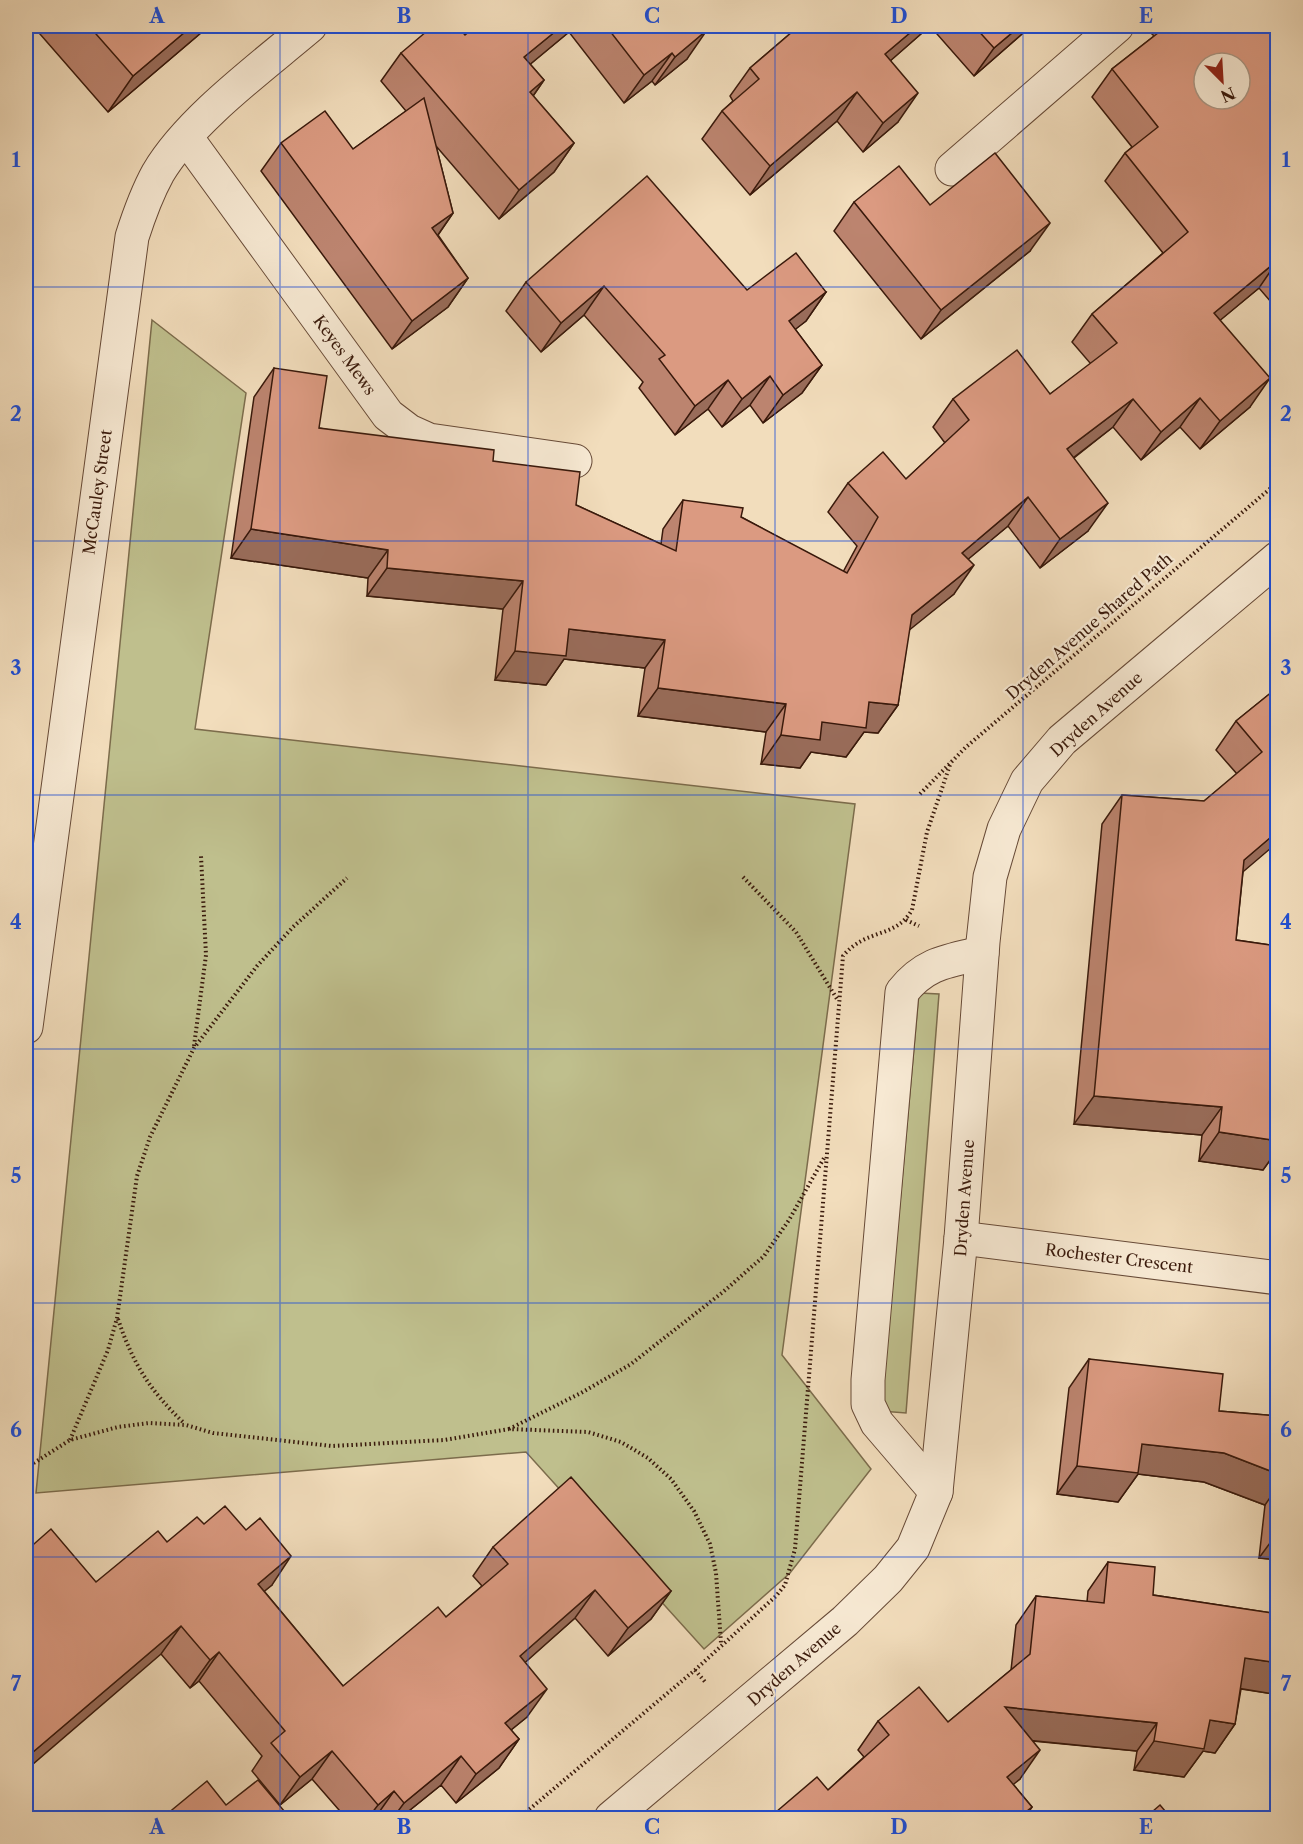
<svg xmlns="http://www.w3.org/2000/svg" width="1303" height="1844" viewBox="0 0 1303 1844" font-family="'Libre Caslon Text',serif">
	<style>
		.green { fill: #bfbf8d; stroke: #7c6c4c; stroke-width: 1.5 }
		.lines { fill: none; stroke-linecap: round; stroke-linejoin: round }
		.minor-casing { stroke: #674a37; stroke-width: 35 }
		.path { stroke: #39190b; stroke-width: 4; stroke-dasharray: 1.5 3; stroke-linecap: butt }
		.minor { stroke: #f7e9d3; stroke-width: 33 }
		.wall { fill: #bc846f; stroke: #39190b; stroke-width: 1.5 }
		.shaded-wall { fill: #996c5a; stroke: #39190b; stroke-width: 1.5 }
		.building { fill: #db9a81; stroke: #39190b; stroke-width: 1.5; fill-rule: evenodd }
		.grid { fill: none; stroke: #1d4ed8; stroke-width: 1.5; stroke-opacity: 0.55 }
		.labels { text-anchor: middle; stroke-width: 4.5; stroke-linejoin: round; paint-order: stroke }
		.street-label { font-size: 16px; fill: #39190b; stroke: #f7e9d3 }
		.neatline { fill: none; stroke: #1d4ed8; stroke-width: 2 }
		.grid-label { font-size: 20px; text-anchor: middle; font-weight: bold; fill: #1d4ed8 }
	</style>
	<rect width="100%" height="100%" fill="#f2ddbc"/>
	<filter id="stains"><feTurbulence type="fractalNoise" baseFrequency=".00333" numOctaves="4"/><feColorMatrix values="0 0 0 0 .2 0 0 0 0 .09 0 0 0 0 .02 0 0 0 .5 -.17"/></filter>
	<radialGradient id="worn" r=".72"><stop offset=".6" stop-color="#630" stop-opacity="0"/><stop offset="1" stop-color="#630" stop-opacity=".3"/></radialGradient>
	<g class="green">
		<path d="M152,320L246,393L195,729L855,804L782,1355L871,1469L790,1573L704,1649L526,1452L36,1493Z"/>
		<path d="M919,993L939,994L906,1413L881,1411Z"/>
	</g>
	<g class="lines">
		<g class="minor-casing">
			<g id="minor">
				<path d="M186,137L388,415L409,431L429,440L575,461"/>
				<path d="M952,169L1117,26"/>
				<path d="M26,1027L132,237C139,215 147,193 158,173C189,120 263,66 310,26"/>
				<path d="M961,1238L1278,1278"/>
				<path d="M936,1492L877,1423L868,1404V1380L902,992C925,963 947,961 982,953"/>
				<path d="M611,1818L845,1621L888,1579L913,1548L936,1492L961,1238L983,942L990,877L1004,829L1027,781L1062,740L1278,558"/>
			</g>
		</g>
		<g class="path">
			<path d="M920,794L966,747L1278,482"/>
			<path d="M743,877L796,932L837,999"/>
			<path d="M906,920L919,926"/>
			<path d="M194,1046L206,955L201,856"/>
			<path d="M118,1319C133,1364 150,1391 185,1424"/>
			<path d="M509,1429L581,1393L631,1364L723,1292L764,1256L789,1220L824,1158"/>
			<path d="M70,1440L108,1350L117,1318L137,1176L150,1137L194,1048L257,966L293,927L347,878"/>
			<path d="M26,1468L70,1440L118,1427L149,1423L186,1425L213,1433L332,1446L444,1440L509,1429L588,1432L621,1442L648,1458L671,1479L694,1511L710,1544L716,1573L721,1643"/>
			<path d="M695,1670L706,1683"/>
			<path d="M519,1818L695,1670L776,1596L785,1585L795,1549L843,956C866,928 895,939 912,910L927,832L951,762"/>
		</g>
		<use href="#minor" class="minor"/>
	</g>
	<g class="wall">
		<path d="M33,26H209L108,112Z"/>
		<path d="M476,26H703L687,59L655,85L652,81L624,103L569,32L530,64L544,80L533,96L574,143L554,172L499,219L436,146L453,213L438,235L468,278L448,307L392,349L261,171L281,143L353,149L406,111L381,81L401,53L465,35Z"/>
		<path d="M799,26H1028L1022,34L974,76L930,26L891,60L898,122L863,152L837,121L750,195L702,139L722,111L733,101L730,96L750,68Z"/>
		<path d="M1144,26H1278V310L1259,288L1220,320L1250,407L1200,449L1180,427L1141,460L1113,427L1074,458L1088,531L1040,568L1008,526L968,559L954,594L909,629L898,705L878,733L864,732L846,757L811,752L800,768L761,764L766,732L638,716L645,668L564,659L546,685L495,680L503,609L367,596L368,578L231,558L254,397L274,368L319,428L493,461L576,505L661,544L663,529L683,500L741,517L843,572L857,546L828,512L848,483L906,479L945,443L933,427L953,399L1050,394L1091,364L1072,342L1092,314L1163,253L1105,181L1125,153L1132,147L1092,97L1112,69L1154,36Z"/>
		<path d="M854,202L1030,251L921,339L834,231Z"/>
		<path d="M526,282L747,290L826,292L806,321L795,329L822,365L802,393L763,423L750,405L722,427L708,409L675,435L639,388L643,382L584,315L541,352L506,311Z"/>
		<path d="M1278,687L1243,872L1236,940L1278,946V1149L1263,1170L1199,1161L1202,1135L1074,1124L1102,824L1122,795L1204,801L1237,774L1216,750L1236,721Z"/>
		<path d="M1089,1359L1219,1411L1278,1416V1560L1259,1558L1265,1505L1204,1482L1138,1474L1118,1502L1057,1494L1069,1388Z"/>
		<path d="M204,1524L272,1585L264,1591L343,1686L446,1617L482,1586L473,1576L493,1547L671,1591L651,1619L608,1656L575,1618L525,1662L527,1717L511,1730L519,1739L499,1768L456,1803L441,1785L400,1818H346L312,1779L280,1805L252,1771L262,1756L199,1681L190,1688L161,1654L96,1582L167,1542Z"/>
		<path d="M1108,1562L1153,1595L1278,1614V1688L1273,1694L1241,1689L1235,1724L1215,1753L1203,1751L1184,1777L1134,1770L1137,1751L1032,1741L1020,1779L1013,1784L1032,1807L1024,1818H772L776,1812L828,1790L864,1757L858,1750L878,1721L948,1722L1011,1670L1016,1625L1036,1596L1087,1602L1088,1591Z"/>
		<path d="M226,1805L290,1818H164L167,1814Z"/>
	</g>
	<g class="shaded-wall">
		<path d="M192,26H209L108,112L133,76Z"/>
		<path d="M562,26H573L569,32L504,86L524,57Z"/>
		<path d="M918,26H930L865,83L885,54Z"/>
		<path d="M1020,26H1028L1022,34L974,76L994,48Z"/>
		<path d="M707,30L687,59L655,85L675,57Z"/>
		<path d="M672,53L652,81L624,103L644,75Z"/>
		<path d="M544,80L524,109L530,92Z"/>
		<path d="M857,92L837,121L750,195L770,166Z"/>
		<path d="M918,93L898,122L863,152L883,123Z"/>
		<path d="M574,143L554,172L499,219L519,190Z"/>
		<path d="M453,213L433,242L432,228Z"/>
		<path d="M1050,223L1030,251L921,339L941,310Z"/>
		<path d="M1278,260L1259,288L1194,342L1214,313Z"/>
		<path d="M468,278L448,307L392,349L412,321Z"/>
		<path d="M604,286L584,315L541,352L561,323Z"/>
		<path d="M826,292L806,321L769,350L789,321Z"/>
		<path d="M822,365L802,393L763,423L783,395Z"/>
		<path d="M770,376L750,405L722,427L742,399Z"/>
		<path d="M1270,378L1250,407L1200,449L1220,421Z"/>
		<path d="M728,380L708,409L675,435L695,406Z"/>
		<path d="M1200,398L1180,427L1141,460L1161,432Z"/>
		<path d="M1133,399L1113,427L1047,478L1067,449Z"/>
		<path d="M1028,497L1008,526L942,581L962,553Z"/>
		<path d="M1108,503L1088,531L1040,568L1060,539Z"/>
		<path d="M251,529L388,550L368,578L231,558Z"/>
		<path d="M974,565L954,594L892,644L912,615Z"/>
		<path d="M387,568L523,581L503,609L367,596Z"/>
		<path d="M569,629L665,640L645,668L564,659L546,685L495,680L515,651Z"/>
		<path d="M658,688L786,704L766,732L638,716Z"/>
		<path d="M869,702L898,705L878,733L864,732L846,757L811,752L800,768L761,764L781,735L822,722Z"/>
		<path d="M1278,831V842L1224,888L1244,860Z"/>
		<path d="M1094,1096L1222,1107L1202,1135L1074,1124Z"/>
		<path d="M1219,1132L1278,1141V1149L1263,1170L1199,1161Z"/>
		<path d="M1142,1444L1224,1453L1278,1474V1486L1265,1505L1204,1482L1138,1474L1118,1502L1057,1494L1077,1466Z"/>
		<path d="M1278,1532V1560L1259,1558Z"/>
		<path d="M291,1556L272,1585L238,1613L258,1584Z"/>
		<path d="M595,1590L575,1618L500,1685L520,1656Z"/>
		<path d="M671,1591L651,1619L608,1656L628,1628Z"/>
		<path d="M181,1626L161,1654L26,1770V1758Z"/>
		<path d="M219,1652L199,1681L190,1688L210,1660Z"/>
		<path d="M1245,1658L1278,1663V1688L1273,1694L1225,1686Z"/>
		<path d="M547,1689L527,1717L485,1751L505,1723Z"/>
		<path d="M1005,1707L1157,1723L1137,1751L985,1736Z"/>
		<path d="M1210,1720L1235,1724L1215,1753L1203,1751L1184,1777L1134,1770L1154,1741Z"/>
		<path d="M519,1739L499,1768L456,1803L476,1774Z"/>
		<path d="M1040,1750L1020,1779L987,1806L1007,1777Z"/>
		<path d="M332,1751L312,1779L280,1805L300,1777Z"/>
		<path d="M461,1756L441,1785L400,1818H393L404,1803Z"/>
		<path d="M394,1791L375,1818H368L378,1805Z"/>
		<path d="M1032,1807L1024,1818H1018Z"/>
	</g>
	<g class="building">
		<path d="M89,26H192L133,76Z"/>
		<path d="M433,26H457L465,35L476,26H562L524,57L544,80L530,92L574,143L519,190L401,53Z"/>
		<path d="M606,26H703L707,30L675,57L672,53L644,75Z"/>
		<path d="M799,26H918L885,54L918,93L883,123L857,92L770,166L722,111L759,79L750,68Z"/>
		<path d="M974,26H1020L994,48Z"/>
		<path d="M1167,26H1278V260L1214,313L1270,378L1220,421L1200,398L1161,432L1133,399L1067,449L1108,503L1060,539L1028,497L962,553L974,565L912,615L898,705L869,702L866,728L822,722L820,740L781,735L786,704L658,688L665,640L569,629L566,656L515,651L523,581L387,568L388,550L251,529L274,368L327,376L319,428L494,450L493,461L580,472L576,505L676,551L683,500L743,508L741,517L847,573L878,517L848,483L883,452L906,479L969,420L953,399L1017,350L1050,394L1117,343L1092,314L1188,232L1125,153L1158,127L1112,69ZM1204,63H1240V99H1204Z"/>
		<path d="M424,98L453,213L432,228L468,278L412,321L281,143L325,111L353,149Z"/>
		<path d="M995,153L1050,223L941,310L854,202L899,166L930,205Z"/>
		<path d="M647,176L747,290L796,253L826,292L789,321L822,365L783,395L770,376L742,399L728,380L695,406L659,359L665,355L604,286L561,323L526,282Z"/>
		<path d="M26,386H30L26,419Z"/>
		<path d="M1278,687V831L1244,860L1236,940L1278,946V1141L1219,1132L1222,1107L1094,1096L1122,795L1204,801L1262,752L1236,721Z"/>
		<path d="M1089,1359L1223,1374L1219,1411L1278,1416V1474L1224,1453L1142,1444L1138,1473L1077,1466Z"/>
		<path d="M571,1477L671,1591L628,1628L595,1590L520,1656L547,1689L505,1723L519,1739L476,1774L461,1756L404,1803L394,1791L378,1805L332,1751L300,1777L271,1743L285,1731L219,1652L210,1660L181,1626L26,1758V1551L51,1529L96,1582L158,1531L167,1542L197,1517L204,1524L225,1506L246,1530L260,1518L291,1556L258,1584L343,1686L438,1607L446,1617L508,1564L493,1547Z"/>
		<path d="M1108,1562L1155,1567L1153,1595L1278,1614V1663L1245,1658L1235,1724L1210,1720L1204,1749L1154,1741L1157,1723L1005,1707L1040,1750L1007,1777L1032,1807L1018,1818H782L776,1812L817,1777L828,1790L889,1735L878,1721L919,1687L948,1722L1030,1654L1036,1596L1104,1603Z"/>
		<path d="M258,1780L290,1818H171L167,1814L207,1781L226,1805Z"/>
		<path d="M1160,1805L1171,1818H1145Z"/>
	</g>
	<path class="grid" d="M280,26V1818M528,26V1818M775,26V1818M1023,26V1818M26,287H1278M26,541H1278M26,795H1278M26,1049H1278M26,1303H1278M26,1557H1278"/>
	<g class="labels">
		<g class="street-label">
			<text transform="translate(345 355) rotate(54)" y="6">Keyes Mews</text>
			<text transform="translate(97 492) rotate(-82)" y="6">McCauley Street</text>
			<text transform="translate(1089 626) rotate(-41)" y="6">Dryden Avenue Shared Path</text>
			<text transform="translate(1096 714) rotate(-42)" y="6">Dryden Avenue</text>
			<text transform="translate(964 1198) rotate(-86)" y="6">Dryden Avenue</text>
			<text transform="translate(1119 1258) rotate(7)" y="6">Rochester Crescent</text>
			<text transform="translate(794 1664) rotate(-41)" y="6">Dryden Avenue</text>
		</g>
	</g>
	<rect width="1303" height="1844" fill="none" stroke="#f2ddbc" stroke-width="66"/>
	<g transform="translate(1222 81) rotate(156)"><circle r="28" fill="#f7e9d3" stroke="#ab9683" stroke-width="1.5"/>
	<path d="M0-4.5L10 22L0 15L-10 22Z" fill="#8f2418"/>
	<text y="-9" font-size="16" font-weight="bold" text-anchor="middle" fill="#39190b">N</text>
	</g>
	<rect x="33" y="33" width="1237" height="1778" class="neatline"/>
	<g class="grid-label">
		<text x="157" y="23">A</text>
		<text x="404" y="23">B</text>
		<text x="652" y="23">C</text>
		<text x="899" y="23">D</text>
		<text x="1146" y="23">E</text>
		<text x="16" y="167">1</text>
		<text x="1286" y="167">1</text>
		<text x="16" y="421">2</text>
		<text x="1286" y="421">2</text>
		<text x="16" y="675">3</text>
		<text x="1286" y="675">3</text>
		<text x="16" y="929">4</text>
		<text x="1286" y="929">4</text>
		<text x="16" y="1183">5</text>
		<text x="1286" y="1183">5</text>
		<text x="16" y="1437">6</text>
		<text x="1286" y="1437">6</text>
		<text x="16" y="1691">7</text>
		<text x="1286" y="1691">7</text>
		<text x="157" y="1834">A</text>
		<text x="404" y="1834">B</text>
		<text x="652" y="1834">C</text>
		<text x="899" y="1834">D</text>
		<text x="1146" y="1834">E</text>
	</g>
	<rect width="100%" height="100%" filter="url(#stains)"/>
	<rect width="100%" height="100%" fill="url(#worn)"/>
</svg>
